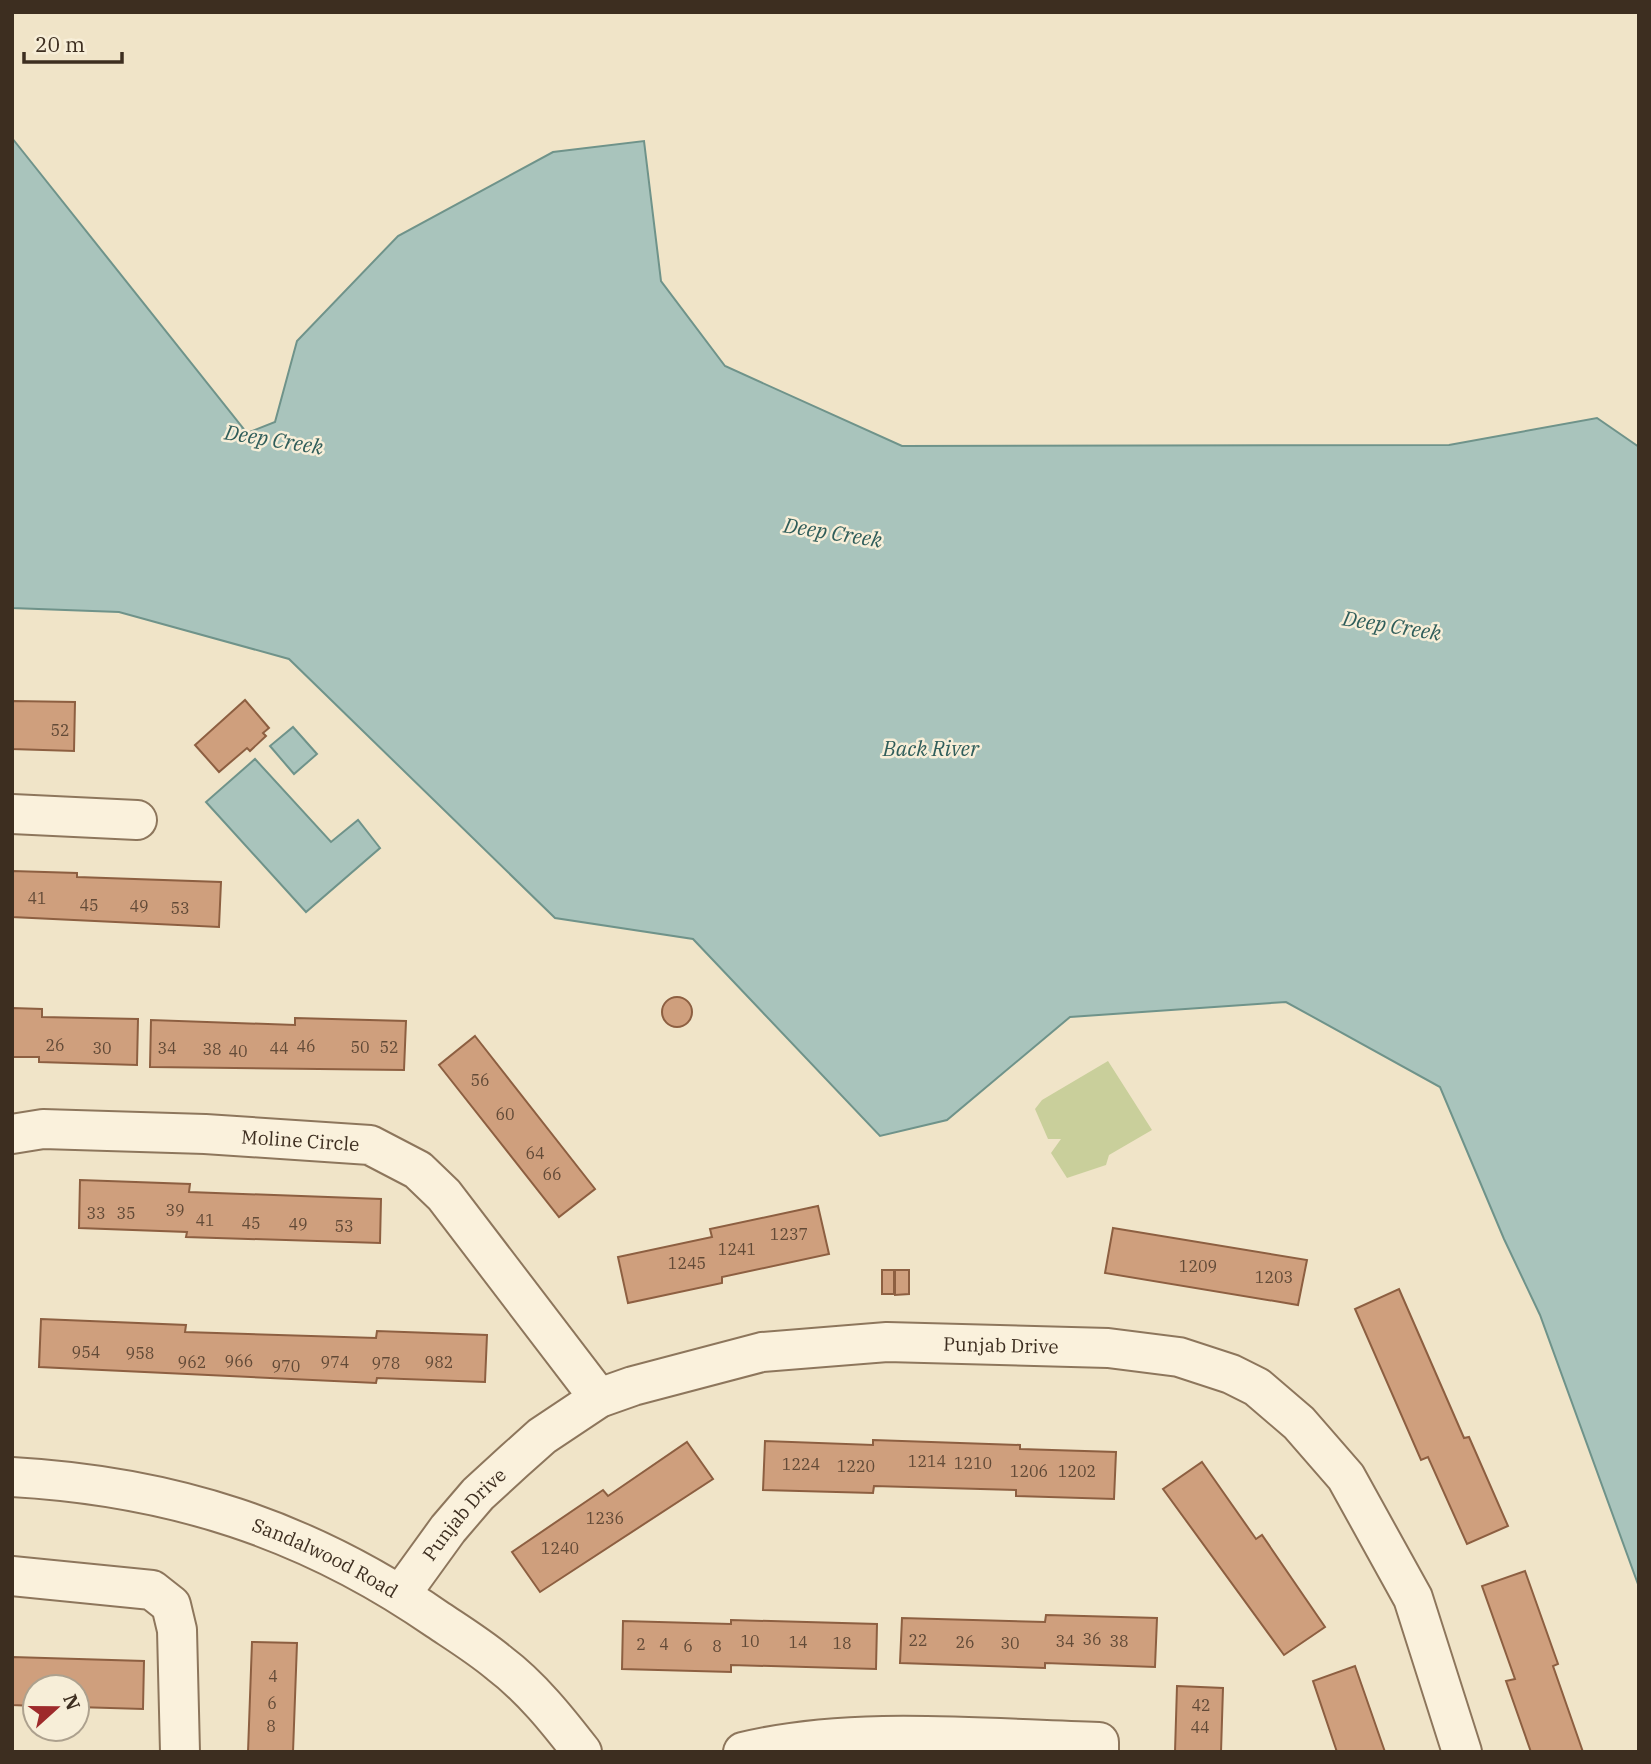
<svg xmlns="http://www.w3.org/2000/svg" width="1651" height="1764" viewBox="0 0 1651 1764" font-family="'IBM Plex Serif',serif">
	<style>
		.green { fill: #c9cf9b }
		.water { fill: #a9c4bc; stroke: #6f938a; stroke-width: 2 }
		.building { fill: #cf9f7d; stroke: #8d5f41; stroke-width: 2 }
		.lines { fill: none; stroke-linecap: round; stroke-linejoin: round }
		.minor-casing { stroke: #8d765c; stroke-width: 42 }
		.minor { stroke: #faf1dc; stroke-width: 38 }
		.labels { text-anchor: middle; stroke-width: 5; stroke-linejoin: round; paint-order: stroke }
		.number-label { font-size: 16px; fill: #624a37 }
		.street-label { font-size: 19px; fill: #3d2e20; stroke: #f7eed8 }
		.water-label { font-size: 21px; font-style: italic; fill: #2f5d5a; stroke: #f7eed8 }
	</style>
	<rect width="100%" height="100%" fill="#f0e4c8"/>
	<path class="green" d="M1108,1061L1152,1130L1109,1155L1106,1165L1067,1178L1051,1153L1061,1139H1048L1035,1109L1042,1100Z"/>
	<g class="water">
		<path d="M12,138L247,433L275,422L297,341L398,236L553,152L644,141L661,281L725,366L902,446L1449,445L1597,418L1639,447V1587L1540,1315L1504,1239L1440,1087L1286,1002L1070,1017L947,1120L880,1136L693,939L555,918L289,659L119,612L12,608Z"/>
		<path d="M293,727L317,754L294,774L270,746Z"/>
		<path d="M255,759L331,842L358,820L380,848L306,912L206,802Z"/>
	</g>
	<g class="building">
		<path d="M245,700L269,728L263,733L266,736L250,751L247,748L219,772L195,745Z"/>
		<path d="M12,701L75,702L74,751L12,749Z"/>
		<path d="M12,871L77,873V877L221,882L219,927L12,917Z"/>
		<circle cx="677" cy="1012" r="15"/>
		<path d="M12,1008L42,1009V1017L138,1019L137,1065L39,1062V1057H12Z"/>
		<path d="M295,1018L406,1021L404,1070L150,1067L151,1020L295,1025Z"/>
		<path d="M475,1036L595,1189L559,1217L439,1065Z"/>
		<path d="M80,1180L190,1184L189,1192L381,1199L380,1243L186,1237L187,1232L79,1228Z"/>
		<path d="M818,1206L829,1254L722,1277V1283L628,1303L618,1257L712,1237L710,1229Z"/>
		<path d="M1113,1228L1307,1260L1298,1305L1105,1273Z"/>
		<rect x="882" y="1270" width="12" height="24"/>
		<path d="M895,1270H909V1294L895,1295Z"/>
		<path d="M1399,1289L1464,1438L1469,1437L1508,1526L1467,1544L1428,1457L1421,1460L1355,1309Z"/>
		<path d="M41,1319L186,1325L185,1332L376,1338L377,1331L487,1335L485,1382L377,1378L376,1383L39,1367Z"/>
		<path d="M873,1440L1020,1445V1449L1116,1452L1114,1499L1016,1496V1490L874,1486L873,1493L763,1490L765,1441L873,1445Z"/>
		<path d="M687,1442L713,1479L540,1592L512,1552L603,1490L608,1496Z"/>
		<path d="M1202,1462L1256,1539L1262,1535L1325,1627L1284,1655L1163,1489Z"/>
		<path d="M1525,1571L1558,1664L1553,1666L1583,1752H1531L1506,1681L1515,1679L1482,1586Z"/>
		<path d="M1046,1615L1157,1618L1155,1667L1045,1663V1668L900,1663L902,1618L1045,1622Z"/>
		<path d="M731,1620L877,1624L876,1669L731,1665V1672L622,1669L623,1621L731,1624Z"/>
		<path d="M252,1642L297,1643L293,1752H248Z"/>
		<path d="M12,1657L144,1661L143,1709L77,1707V1687H35V1706L12,1705Z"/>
		<path d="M1355,1666L1385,1752H1337L1313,1681Z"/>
		<path d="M1177,1686L1223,1688L1221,1752H1175Z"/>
	</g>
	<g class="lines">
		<g class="minor-casing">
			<g id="minor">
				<path d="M12,814L137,820"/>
				<path id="s1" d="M12,1134L43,1129L205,1134L370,1145L418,1170L444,1195L599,1398"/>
				<path id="s2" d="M12,1477C171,1486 307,1529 438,1620C459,1634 480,1647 499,1663C531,1687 558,1721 582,1752"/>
				<path d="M12,1576L152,1590L171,1605L177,1630L180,1752"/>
				<path id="s3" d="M401,1594L448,1529L478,1494L514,1461L542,1436L599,1398L633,1386L762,1352L887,1342L1108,1348L1179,1357L1231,1374L1257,1387L1299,1423L1346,1477L1413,1598L1462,1752"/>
				<path d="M743,1752C852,1725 987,1739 1099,1742V1752"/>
			</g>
		</g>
		<use href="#minor" class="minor"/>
	</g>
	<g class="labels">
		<g class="number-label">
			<text x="60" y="736">52</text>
			<text x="37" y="904">41</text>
			<text x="89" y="911">45</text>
			<text x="139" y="912">49</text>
			<text x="180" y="914">53</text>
			<text x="55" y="1051">26</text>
			<text x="306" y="1052">46</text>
			<text x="360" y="1053">50</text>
			<text x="389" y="1053">52</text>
			<text x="102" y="1054">30</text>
			<text x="167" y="1054">34</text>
			<text x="279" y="1054">44</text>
			<text x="212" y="1055">38</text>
			<text x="238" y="1057">40</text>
			<text x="480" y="1086">56</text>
			<text x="505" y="1120">60</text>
			<text x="535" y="1159">64</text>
			<text x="552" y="1180">66</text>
			<text x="175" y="1216">39</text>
			<text x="96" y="1219">33</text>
			<text x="126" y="1219">35</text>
			<text x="205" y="1226">41</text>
			<text x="251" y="1229">45</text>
			<text x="298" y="1230">49</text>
			<text x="344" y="1232">53</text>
			<text x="789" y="1240">1237</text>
			<text x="737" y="1255">1241</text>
			<text x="687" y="1269">1245</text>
			<text x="1198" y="1272">1209</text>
			<text x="1274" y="1283">1203</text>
			<text x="86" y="1358">954</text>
			<text x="140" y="1359">958</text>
			<text x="239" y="1367">966</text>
			<text x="192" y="1368">962</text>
			<text x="335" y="1368">974</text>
			<text x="439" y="1368">982</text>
			<text x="386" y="1369">978</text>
			<text x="286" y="1372">970</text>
			<text x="927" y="1467">1214</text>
			<text x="973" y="1469">1210</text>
			<text x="801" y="1470">1224</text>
			<text x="856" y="1472">1220</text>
			<text x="1029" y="1477">1206</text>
			<text x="1077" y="1477">1202</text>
			<text x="605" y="1524">1236</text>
			<text x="560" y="1554">1240</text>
			<text x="1092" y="1645">36</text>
			<text x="918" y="1646">22</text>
			<text x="750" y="1647">10</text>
			<text x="1065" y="1647">34</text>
			<text x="1119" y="1647">38</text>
			<text x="798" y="1648">14</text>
			<text x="965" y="1648">26</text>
			<text x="842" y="1649">18</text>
			<text x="1010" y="1649">30</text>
			<text x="641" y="1650">2</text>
			<text x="664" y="1650">4</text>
			<text x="688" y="1652">6</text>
			<text x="717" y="1652">8</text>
			<text x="273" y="1682">4</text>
			<text x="272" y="1709">6</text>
			<text x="1201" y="1711">42</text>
			<text x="271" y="1732">8</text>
			<text x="1200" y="1733">44</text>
		</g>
		<g class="street-label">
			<text dy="7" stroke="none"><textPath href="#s1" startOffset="289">Moline Circle</textPath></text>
			<text dy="7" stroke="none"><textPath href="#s3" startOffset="690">Punjab Drive</textPath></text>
			<text dy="7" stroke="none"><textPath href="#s3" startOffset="102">Punjab Drive</textPath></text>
			<text dy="7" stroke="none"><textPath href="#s2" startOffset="326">Sandalwood Road</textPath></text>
		</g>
		<g class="water-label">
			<text transform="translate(274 440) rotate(9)" y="7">Deep Creek</text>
			<text transform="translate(833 533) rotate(9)" y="7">Deep Creek</text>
			<text transform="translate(1392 626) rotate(9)" y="7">Deep Creek</text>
			<text x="931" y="756">Back River</text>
		</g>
	</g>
	<rect width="1651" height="1764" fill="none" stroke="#3d2e20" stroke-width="28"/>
	<g transform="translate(56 1708) rotate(69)"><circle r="33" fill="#f7eed8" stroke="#ada18e" stroke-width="2"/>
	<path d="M0-5L12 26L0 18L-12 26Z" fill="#9e2a2b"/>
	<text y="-10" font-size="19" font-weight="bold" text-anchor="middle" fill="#3d2e20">N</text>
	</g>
	<path d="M24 52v10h98v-10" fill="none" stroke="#3d2e20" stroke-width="3.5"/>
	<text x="35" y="52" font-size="21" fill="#3d2e20" stroke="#f7eed8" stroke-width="5" paint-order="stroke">20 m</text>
</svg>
